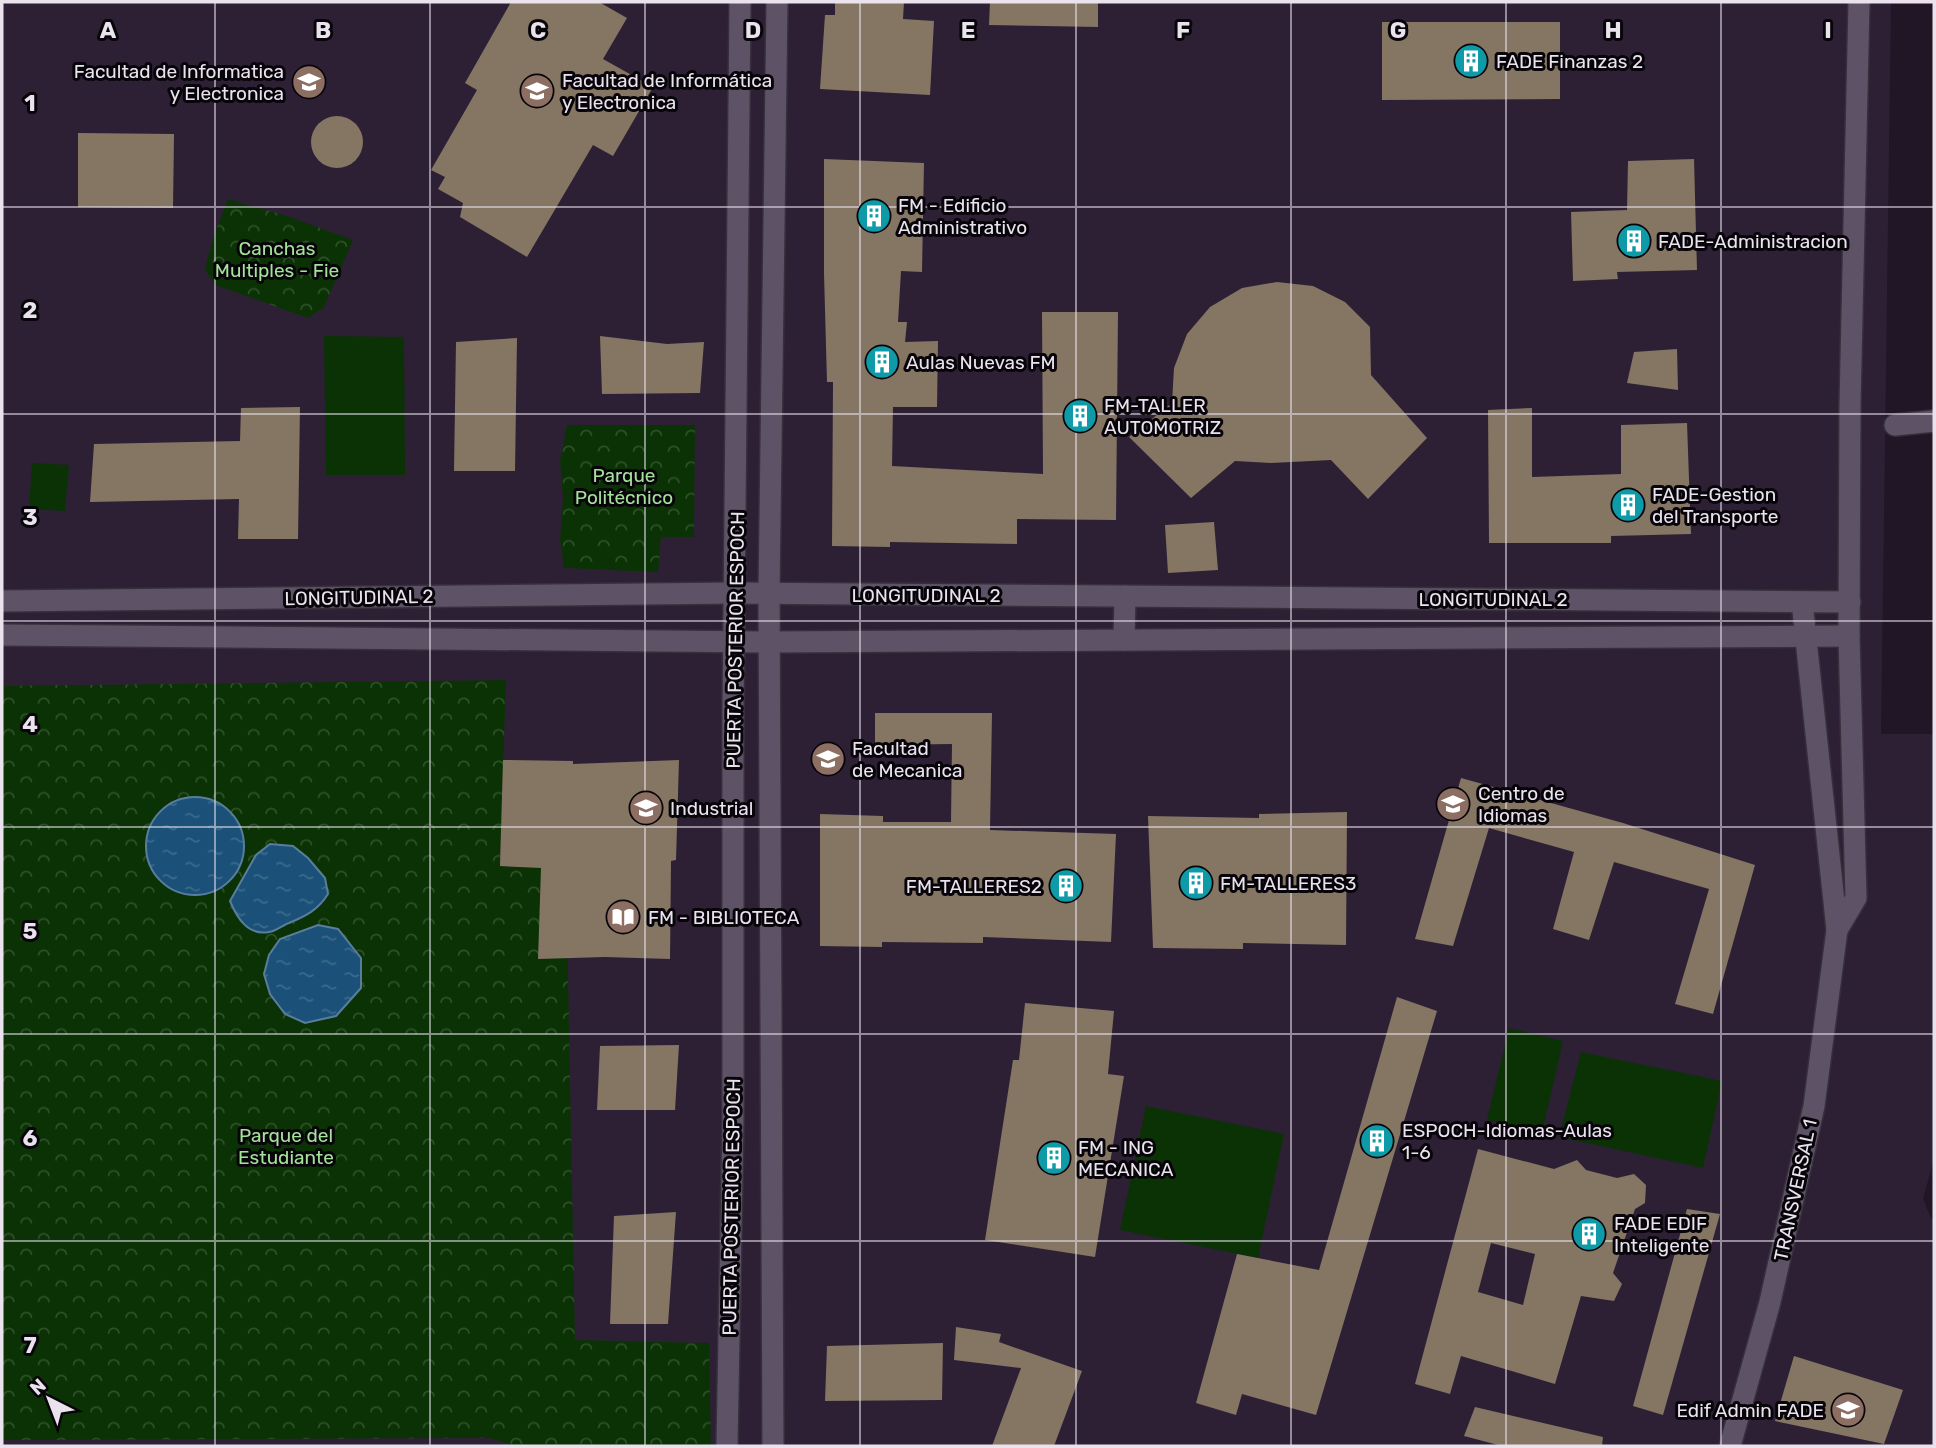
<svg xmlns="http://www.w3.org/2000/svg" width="1936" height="1448" viewBox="0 0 1936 1448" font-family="Rubik,sans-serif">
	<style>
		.built { fill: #2d2035 }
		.forest { fill: url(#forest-crowns) }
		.pitch { fill: #0b3205 }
		.water { fill: url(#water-ripples); stroke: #597d9c; stroke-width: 2 }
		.building { fill: #857563; fill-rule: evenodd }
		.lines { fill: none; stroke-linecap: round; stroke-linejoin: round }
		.minor-casing { stroke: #37303c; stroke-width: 24 }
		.minor { stroke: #5e5366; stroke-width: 21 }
		.grid { fill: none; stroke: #eae3ee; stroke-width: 2; stroke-opacity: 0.55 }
		.labels { text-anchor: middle; stroke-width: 6; stroke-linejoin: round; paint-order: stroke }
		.poi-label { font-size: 19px; fill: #eae3ee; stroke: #08050a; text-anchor: start }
		.park-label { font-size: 19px; fill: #a4e29a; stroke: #08050a }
		.street-label { font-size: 19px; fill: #eae3ee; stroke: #08050a }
		.grid-label { font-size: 23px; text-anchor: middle; font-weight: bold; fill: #eae3ee; stroke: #08050a; stroke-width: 6; stroke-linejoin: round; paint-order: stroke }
	</style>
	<defs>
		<pattern id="forest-crowns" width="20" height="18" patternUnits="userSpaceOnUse" patternTransform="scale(1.75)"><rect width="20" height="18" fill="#0b3205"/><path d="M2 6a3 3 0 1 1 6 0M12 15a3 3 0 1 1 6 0" fill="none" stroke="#2f502a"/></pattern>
		<pattern id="water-ripples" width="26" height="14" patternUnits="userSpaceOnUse" patternTransform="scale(1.75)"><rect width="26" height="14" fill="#1b5179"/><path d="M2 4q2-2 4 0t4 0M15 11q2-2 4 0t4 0" fill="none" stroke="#3c6a8c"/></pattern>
	</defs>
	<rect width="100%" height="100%" fill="#201626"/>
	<path class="built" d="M2,2H1891L1881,734H1934V1159L1923,1199L1931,1218L1934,1220V1446H2Z"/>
	<g class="forest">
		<path d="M228,199L290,217L353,240L323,309H321L308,318L215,285L205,269L213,238Z"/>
		<path d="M567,425H695L694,537H661L658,572L564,568L560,539L563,498L560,461Z"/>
		<path d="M506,680L500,866L566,869L575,1340L709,1343L711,1446H517L489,1438L2,1440V686Z"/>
	</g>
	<g class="pitch">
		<path d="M324,336L404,337L405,475H326Z"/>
		<path d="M32,463L69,465L65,511L29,509Z"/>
		<path d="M1509,1028L1563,1041L1542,1133L1487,1120Z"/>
		<path d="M1581,1052L1722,1081L1703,1168L1559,1137Z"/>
		<path d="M1146,1106L1284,1134L1258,1258L1120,1230Z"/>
	</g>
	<g class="water">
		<circle cx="195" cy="846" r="49"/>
		<path d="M270,844L293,846L308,858L325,878L328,894C318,910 306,916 289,923C283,925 276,931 269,932C248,936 237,918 230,901L256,855Z"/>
		<path d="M318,925L338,929L361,958V988L336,1016L305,1023L285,1014L270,994L264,974L269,955L280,939Z"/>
	</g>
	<g class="building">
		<path d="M511,2H599L627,18L603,59L653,87L613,156L593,145L527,257L460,217L463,203L438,189L445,177L431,170L477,90L465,83Z"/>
		<path d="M835,2H904L903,19L934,21L930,95L820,89L825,15H835Z"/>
		<path d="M990,2H1098V27L989,25Z"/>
		<path d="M1382,22H1560V99L1382,100Z"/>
		<circle cx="337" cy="142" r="26"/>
		<path d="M78,133L174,134L173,208L78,207Z"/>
		<path d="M824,159L924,163L922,272L901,271L898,322H907L905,342L938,341L937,407H893L892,466L1043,474L1042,312H1118L1116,520L1017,519V544L890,542V547L832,546L833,382H827L824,274Z"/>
		<path d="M1694,159L1697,270L1617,272L1618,279L1573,281L1571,212L1627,210L1628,161Z"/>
		<path d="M1277,282L1313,286L1345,302L1370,327L1371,375L1427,438L1368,499L1331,460L1271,463L1235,461L1191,498L1129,437L1172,403L1174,368L1187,334L1210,307L1242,288Z"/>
		<path d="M600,336L667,344L704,342L700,393L602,394Z"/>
		<path d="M517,338L515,471H454L456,342Z"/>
		<path d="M1677,349L1678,390L1627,383L1634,352Z"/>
		<path d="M300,407L298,539H238L239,499L90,502L94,444L240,441L241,408Z"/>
		<path d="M1532,408V477L1621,474V425L1687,423L1691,534L1611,536V543H1489L1488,410Z"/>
		<path d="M1214,522L1218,570L1168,573L1165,525Z"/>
		<path d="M875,713H992L990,830L1116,834L1111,942L983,937V943L882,942V947L820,946V814L883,816V822H951L952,744L875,745Z"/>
		<path d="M503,760L573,761V764L679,760L676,860L671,861L670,959L605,957L538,959L541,868L500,866Z"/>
		<path d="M1461,778L1623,823L1755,865L1713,1014L1675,1004L1709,889L1614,862L1589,940L1553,929L1574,852L1489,828L1453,946L1415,939Z"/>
		<path d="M1347,812L1346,945L1243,943V949L1153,948L1148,816L1259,818V814Z"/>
		<path d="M1397,997L1437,1011L1316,1415L1242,1394L1236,1415L1196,1403L1237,1254L1319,1270Z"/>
		<path d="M1025,1003L1114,1011L1108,1074L1124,1076L1095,1257L985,1240L1013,1060H1019Z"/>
		<path d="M679,1045L675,1110H597L600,1046Z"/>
		<path d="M1478,1149L1554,1169L1577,1160L1586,1170L1617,1178L1634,1174L1646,1185L1645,1203L1635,1209L1613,1273L1622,1284L1614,1301L1581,1296L1555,1384L1461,1356L1450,1394L1415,1384ZM1491,1243L1535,1254L1523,1305L1478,1292Z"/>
		<path d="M1687,1209L1720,1214L1663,1415L1633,1406Z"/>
		<path d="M676,1212L668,1324H610L614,1216Z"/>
		<path d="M956,1327L1001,1334L999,1342L1082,1371L1054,1446H992L1021,1368L954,1360Z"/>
		<path d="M943,1343L942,1400L825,1401L827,1346Z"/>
		<path d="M1794,1356L1903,1390L1884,1444L1775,1421Z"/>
		<path d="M1475,1407L1603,1437L1602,1446H1502L1464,1436Z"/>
	</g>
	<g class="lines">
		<g class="minor-casing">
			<g id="minor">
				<path d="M1895,425L1934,421"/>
				<path d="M2,601L735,593L1850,602"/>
				<path d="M2,635L769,642L1849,636"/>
				<path d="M1124,640L1125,596"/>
				<path d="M1837,930L1856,898L1849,636L1850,405L1859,2"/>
				<path d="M727,1446L733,1120V712L740,2"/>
				<path d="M773,1446L769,593L777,2"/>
				<path d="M1730,1446L1770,1302L1814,1106L1837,930L1802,602"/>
			</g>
		</g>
		<use href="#minor" class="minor"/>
	</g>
	<path class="grid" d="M215,2V1446M430,2V1446M645,2V1446M860,2V1446M1076,2V1446M1291,2V1446M1506,2V1446M1721,2V1446M2,207H1934M2,414H1934M2,621H1934M2,827H1934M2,1034H1934M2,1241H1934"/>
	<defs>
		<g id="building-disc" transform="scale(1.75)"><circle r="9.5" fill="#0f9aa8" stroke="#08050a"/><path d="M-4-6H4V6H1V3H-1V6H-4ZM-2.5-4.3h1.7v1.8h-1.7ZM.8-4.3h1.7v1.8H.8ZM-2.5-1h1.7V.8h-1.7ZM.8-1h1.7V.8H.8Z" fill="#fff"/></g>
		<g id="school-disc" transform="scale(1.75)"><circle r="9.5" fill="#8d6e63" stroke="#08050a"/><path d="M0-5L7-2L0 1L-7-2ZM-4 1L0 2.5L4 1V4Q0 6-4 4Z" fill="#fff"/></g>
		<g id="university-disc" transform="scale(1.75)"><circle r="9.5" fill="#8d6e63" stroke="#08050a"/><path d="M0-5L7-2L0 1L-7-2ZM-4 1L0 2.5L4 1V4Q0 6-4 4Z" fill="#fff"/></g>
		<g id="library-disc" transform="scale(1.75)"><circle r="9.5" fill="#8d6e63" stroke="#08050a"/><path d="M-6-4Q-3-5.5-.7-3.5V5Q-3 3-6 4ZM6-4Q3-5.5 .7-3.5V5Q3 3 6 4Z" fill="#fff"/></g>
	</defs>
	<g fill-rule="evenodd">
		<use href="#building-disc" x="1471" y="61"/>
		<use href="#school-disc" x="309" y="82"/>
		<use href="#university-disc" x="537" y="91"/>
		<use href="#building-disc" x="874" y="216"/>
		<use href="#building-disc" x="1634" y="241"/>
		<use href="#building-disc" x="882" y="362"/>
		<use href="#building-disc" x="1080" y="416"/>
		<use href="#building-disc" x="1628" y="505"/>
		<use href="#school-disc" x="828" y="759"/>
		<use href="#school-disc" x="1453" y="804"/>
		<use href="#school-disc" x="646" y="808"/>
		<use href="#building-disc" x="1196" y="883"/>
		<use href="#building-disc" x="1066" y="886"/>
		<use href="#library-disc" x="623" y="917"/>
		<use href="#building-disc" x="1377" y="1141"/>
		<use href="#building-disc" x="1054" y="1158"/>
		<use href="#building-disc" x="1589" y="1234"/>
		<use href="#school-disc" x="1848" y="1410"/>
	</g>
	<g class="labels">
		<g class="poi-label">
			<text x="1496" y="68">FADE Finanzas 2</text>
			<text x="284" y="78" text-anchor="end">Facultad de Informatica<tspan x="284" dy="22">y Electronica</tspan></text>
			<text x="562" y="87">Facultad de Informática<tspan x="562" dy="22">y Electronica</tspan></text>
			<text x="898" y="212">FM - Edificio<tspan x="898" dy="22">Administrativo</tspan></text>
			<text x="1658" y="248">FADE-Administracion</text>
			<text x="906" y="369">Aulas Nuevas FM</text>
			<text x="1104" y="412">FM-TALLER<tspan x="1104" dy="22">AUTOMOTRIZ</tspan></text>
			<text x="1652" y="501">FADE-Gestion<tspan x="1652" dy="22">del Transporte</tspan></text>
			<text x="852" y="755">Facultad<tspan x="852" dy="22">de Mecanica</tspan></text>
			<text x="1478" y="800">Centro de<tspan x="1478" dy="22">Idiomas</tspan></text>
			<text x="670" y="815">Industrial</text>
			<text x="1220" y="890">FM-TALLERES3</text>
			<text x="1042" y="893" text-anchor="end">FM-TALLERES2</text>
			<text x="648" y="924">FM - BIBLIOTECA</text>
			<text x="1402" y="1137">ESPOCH-Idiomas-Aulas<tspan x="1402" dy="22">1-6</tspan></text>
			<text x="1078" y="1154">FM - ING<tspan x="1078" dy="22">MECANICA</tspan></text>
			<text x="1614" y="1230">FADE EDIF<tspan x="1614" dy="22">Inteligente</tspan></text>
			<text x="1824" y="1417" text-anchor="end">Edif Admin FADE</text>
		</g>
		<g class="park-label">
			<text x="277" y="255">Canchas<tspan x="277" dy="22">Multiples - Fie</tspan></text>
			<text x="624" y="482">Parque<tspan x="624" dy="22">Politécnico</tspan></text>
			<text x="286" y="1142">Parque del<tspan x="286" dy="22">Estudiante</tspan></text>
		</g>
		<g class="street-label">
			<text x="926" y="602">LONGITUDINAL 2</text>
			<text transform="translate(359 597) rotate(-1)" y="7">LONGITUDINAL 2</text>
			<text x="1493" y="606">LONGITUDINAL 2</text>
			<text transform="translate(735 640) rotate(-89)" y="7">PUERTA POSTERIOR ESPOCH</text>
			<text transform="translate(1795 1190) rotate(-78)" y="7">TRANSVERSAL 1</text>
			<text transform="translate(731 1207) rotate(-89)" y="7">PUERTA POSTERIOR ESPOCH</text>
		</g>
	</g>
	<g class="grid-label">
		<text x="108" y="38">A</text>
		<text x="323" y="38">B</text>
		<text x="538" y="38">C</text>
		<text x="753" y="38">D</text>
		<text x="968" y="38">E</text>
		<text x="1183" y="38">F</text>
		<text x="1398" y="38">G</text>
		<text x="1613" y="38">H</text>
		<text x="1828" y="38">I</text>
		<text x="30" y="111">1</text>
		<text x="30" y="318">2</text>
		<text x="30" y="525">3</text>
		<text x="30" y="732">4</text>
		<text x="30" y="939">5</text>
		<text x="30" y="1146">6</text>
		<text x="30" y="1353">7</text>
	</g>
	<rect width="1936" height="1448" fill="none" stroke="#eae3ee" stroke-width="7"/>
	<g transform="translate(49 1399) rotate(318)" stroke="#08050a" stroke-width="5" paint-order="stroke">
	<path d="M0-5L12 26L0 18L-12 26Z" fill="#eae3ee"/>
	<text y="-10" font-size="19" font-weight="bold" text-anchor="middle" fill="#eae3ee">N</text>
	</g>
</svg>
